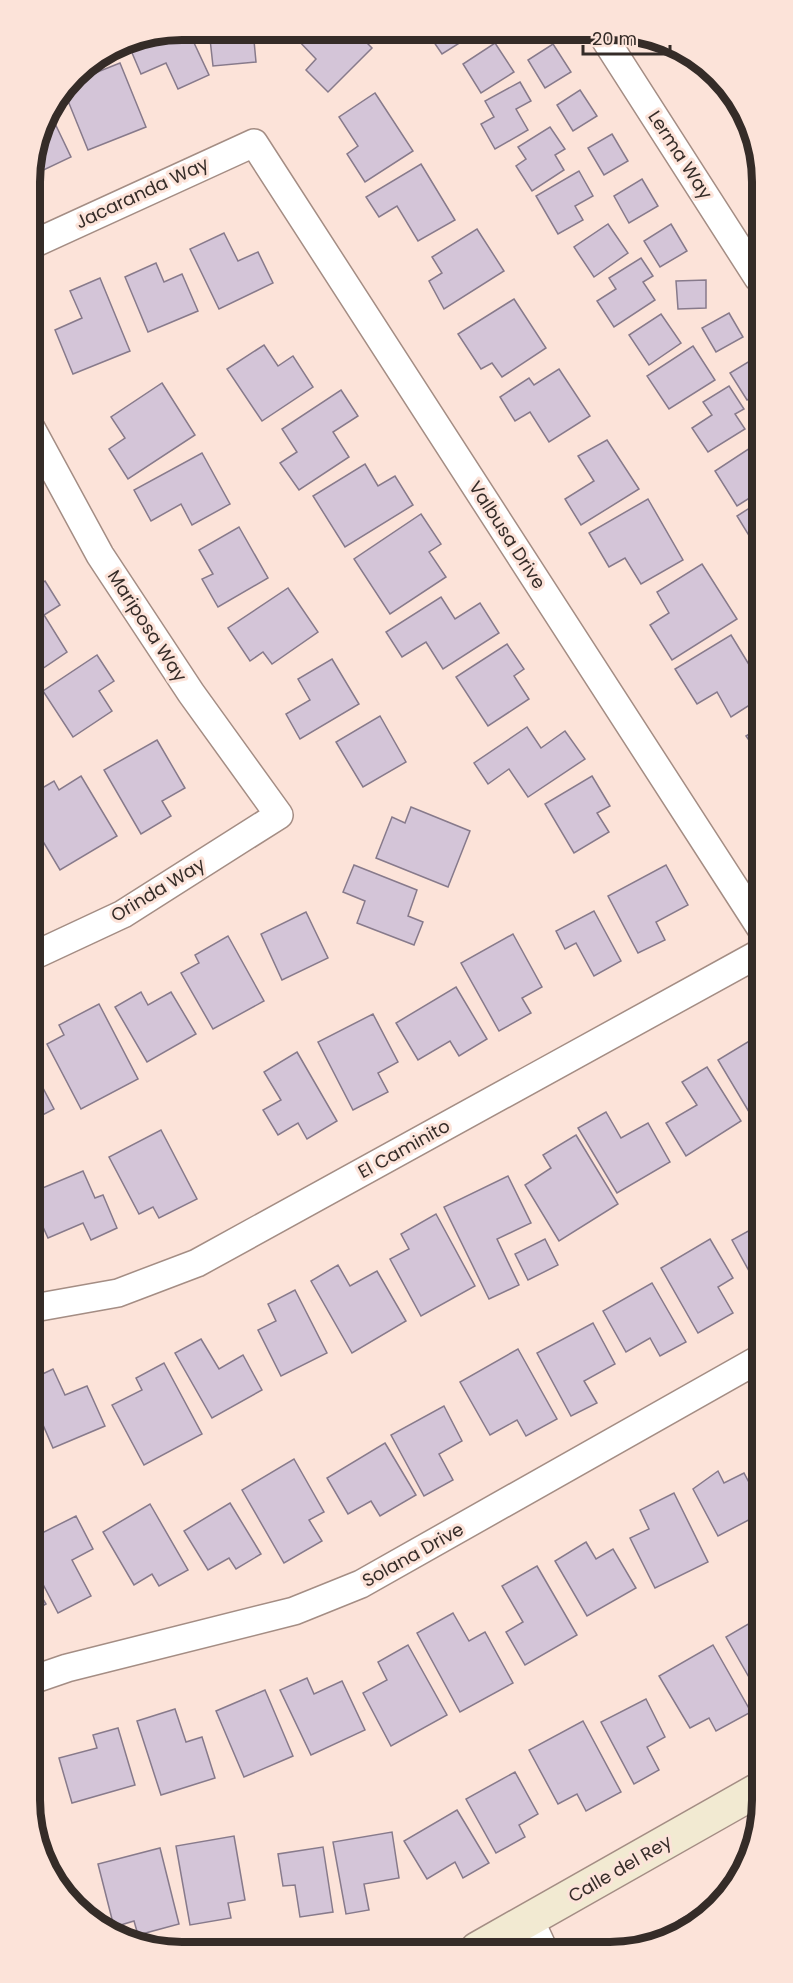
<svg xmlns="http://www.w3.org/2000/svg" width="793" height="1983" viewBox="0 0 793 1983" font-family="Poppins,sans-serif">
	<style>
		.building { fill: #d4c5d8; stroke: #877a8b; stroke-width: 1.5 }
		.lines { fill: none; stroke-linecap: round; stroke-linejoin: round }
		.street-casing { stroke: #a48d84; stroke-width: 30 }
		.secondary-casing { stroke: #a48d84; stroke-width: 36 }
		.street { stroke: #fff; stroke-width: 27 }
		.secondary { stroke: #f2ead2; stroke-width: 33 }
		.labels { text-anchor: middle; stroke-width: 6; stroke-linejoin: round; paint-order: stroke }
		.street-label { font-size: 18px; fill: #352c28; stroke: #fce3d9 }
		.rim { fill: none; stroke: #352c28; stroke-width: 8 }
	</style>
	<rect width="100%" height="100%" fill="#fce3d9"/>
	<g class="building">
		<path d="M183,30H188L209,75L178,89L166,63L141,74L127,41Z"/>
		<path d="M209,30H253L256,62L213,66Z"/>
		<path d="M305,31H355L372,48L328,92L306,70L316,59L297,39Z"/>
		<path d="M427,32H477L442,54Z"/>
		<path d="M509,32H531L515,42Z"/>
		<path d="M495,43L514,72L481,93L463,64Z"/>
		<path d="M553,44L571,72L545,88L528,60Z"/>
		<path d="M120,63L146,127L88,150L64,91L86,66L90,75Z"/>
		<path d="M520,82L531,101L516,109L528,130L495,149L481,124L494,117L485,101Z"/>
		<path d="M580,90L597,116L573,131L557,105Z"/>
		<path d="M375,93L413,151L365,182L347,154L358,146L339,117Z"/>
		<path d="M49,111L71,157L33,175L31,170Z"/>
		<path d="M550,127L565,149L555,155L564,170L532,191L516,166L526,159L518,147Z"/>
		<path d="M612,134L628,161L604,175L588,148Z"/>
		<path d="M421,164L455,220L418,241L397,206L379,217L366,197Z"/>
		<path d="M579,171L593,196L575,206L583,220L558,234L536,196Z"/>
		<path d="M642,179L658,206L629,223L614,196Z"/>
		<path d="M608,224L628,253L594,277L574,247Z"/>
		<path d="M671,224L687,251L660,267L644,241Z"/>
		<path d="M477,229L504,271L444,309L429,281L442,273L432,257Z"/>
		<path d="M224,233L238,261L258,252L273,283L219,309L190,249Z"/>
		<path d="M641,258L653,276L643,282L655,300L614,327L597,301L616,289L609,278Z"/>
		<path d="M156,263L164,282L182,274L198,311L148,332L125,277Z"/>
		<path d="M100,278L130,351L73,374L55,330L82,318L70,291Z"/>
		<path d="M706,280V308L678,309L676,281Z"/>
		<path d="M514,299L546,348L502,377L492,363L481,369L458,334Z"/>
		<path d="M729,313L743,337L716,352L702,328Z"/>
		<path d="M661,314L681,343L649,365L629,335Z"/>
		<path d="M264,345L278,366L293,356L313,387L262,421L227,369Z"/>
		<path d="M693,346L715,380L669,409L647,376Z"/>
		<path d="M758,356L759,394L747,400L730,373Z"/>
		<path d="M559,369L590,416L549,442L530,412L515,421L500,397L529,378L534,385Z"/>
		<path d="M162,383L195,435L128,479L109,449L125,438L111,417Z"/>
		<path d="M729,386L744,409L735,414L745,429L708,452L692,428L712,415L703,402Z"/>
		<path d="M341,390L358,416L333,432L349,457L299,490L280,463L297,452L282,429Z"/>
		<path d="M607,440L639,489L581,525L565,499L594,481L578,456Z"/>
		<path d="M750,448L759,461V492L737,506L715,471Z"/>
		<path d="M202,453L230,504L192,525L181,504L151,521L134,490Z"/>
		<path d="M365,464L378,486L395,476L413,505L345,547L313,496Z"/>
		<path d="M648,499L683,560L641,584L625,558L609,567L589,533Z"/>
		<path d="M759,502V545L756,547L737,516Z"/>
		<path d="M421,514L441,544L429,552L446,577L390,614L354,559Z"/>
		<path d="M239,527L268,578L218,607L202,579L213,574L199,550Z"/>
		<path d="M702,564L737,619L672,660L650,625L669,613L657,592Z"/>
		<path d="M45,581L60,605L44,615L67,652L33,675L32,590Z"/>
		<path d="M288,588L318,632L272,664L263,652L250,661L228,628Z"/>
		<path d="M441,597L455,619L480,603L499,633L443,669L426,642L402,657L386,632Z"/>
		<path d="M731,635L759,681V699L731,717L717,692L697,704L675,669Z"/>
		<path d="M507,644L524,669L514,676L529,699L488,726L456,677Z"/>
		<path d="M97,655L114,681L99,691L112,711L73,737L43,691Z"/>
		<path d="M332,659L359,704L300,739L286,714L310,700L298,679Z"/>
		<path d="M380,716L406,762L363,787L336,742Z"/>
		<path d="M527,727L541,748L565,731L585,759L528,797L509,769L488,784L474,763Z"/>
		<path d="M760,727V756L746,736Z"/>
		<path d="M157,740L185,788L162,801L171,816L141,834L104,770Z"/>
		<path d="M81,776L117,836L60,870L32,823V794L54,781L59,790Z"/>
		<path d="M592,776L610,806L597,813L609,832L574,853L545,804Z"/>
		<path d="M411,807L470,831L448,887L376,858L392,817L405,823Z"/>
		<path d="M354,865L417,890L408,916L423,922L414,945L357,923L365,901L343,892Z"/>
		<path d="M666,865L688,905L656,922L665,940L638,953L608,896Z"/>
		<path d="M594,911L621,961L594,976L576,943L565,949L556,931Z"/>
		<path d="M306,912L328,958L282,980L261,934Z"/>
		<path d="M513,934L542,987L522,998L531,1013L499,1031L461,963Z"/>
		<path d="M228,936L264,1001L213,1029L181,973L199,963L195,955Z"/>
		<path d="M456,987L487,1039L459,1056L450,1041L418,1060L396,1023Z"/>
		<path d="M141,992L148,1005L171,992L196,1034L147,1062L115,1007Z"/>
		<path d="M99,1004L138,1079L81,1109L47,1044L64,1035L59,1025Z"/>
		<path d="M373,1014L398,1062L378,1073L388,1092L353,1110L318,1042Z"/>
		<path d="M751,1040L761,1055V1132L718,1060Z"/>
		<path d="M297,1052L337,1121L307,1139L298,1123L278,1135L263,1110L281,1100L264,1072Z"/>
		<path d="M707,1067L741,1121L686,1156L666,1123L697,1105L682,1082Z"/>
		<path d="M33,1069L54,1109L33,1120Z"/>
		<path d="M606,1112L621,1138L648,1123L670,1162L617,1193L578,1128Z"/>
		<path d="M161,1130L197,1199L159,1218L153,1207L139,1214L109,1157Z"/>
		<path d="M576,1135L618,1204L559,1241L525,1185L551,1168L543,1155Z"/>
		<path d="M83,1171L95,1198L103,1195L117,1228L91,1240L83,1223L48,1238L33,1205V1192Z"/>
		<path d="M508,1176L531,1223L497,1239L519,1285L489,1299L444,1207Z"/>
		<path d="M436,1214L475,1286L421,1316L390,1259L409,1249L401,1234Z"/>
		<path d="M761,1224V1276L754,1280L732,1240Z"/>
		<path d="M545,1239L558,1265L528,1280L515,1254Z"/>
		<path d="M710,1239L733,1278L718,1287L733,1313L698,1333L661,1268Z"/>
		<path d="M338,1265L350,1286L377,1271L406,1321L352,1353L311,1281Z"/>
		<path d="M652,1283L686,1342L660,1356L650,1338L626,1352L603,1311Z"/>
		<path d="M295,1290L327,1353L281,1376L258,1330L276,1321L268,1304Z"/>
		<path d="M593,1323L615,1364L584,1381L597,1403L571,1416L537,1353Z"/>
		<path d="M201,1339L219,1369L243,1355L262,1390L212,1418L175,1353Z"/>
		<path d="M518,1349L557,1419L526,1436L517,1420L490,1435L460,1382Z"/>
		<path d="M164,1363L202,1434L144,1465L112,1405L142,1390L136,1378Z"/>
		<path d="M53,1369L65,1395L87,1386L105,1426L53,1448L34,1404V1378Z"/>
		<path d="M444,1406L462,1441L439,1454L453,1480L424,1496L391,1435Z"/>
		<path d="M385,1443L416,1495L380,1516L371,1501L348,1514L327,1478Z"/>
		<path d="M294,1459L324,1512L309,1520L322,1541L284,1563L242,1490Z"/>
		<path d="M718,1471L724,1483L744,1473L762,1507V1513L718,1536L693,1489Z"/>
		<path d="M674,1493L708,1562L655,1588L630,1538L649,1529L640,1510Z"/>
		<path d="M230,1503L261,1554L236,1569L229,1558L208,1570L184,1531Z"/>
		<path d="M150,1504L188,1570L159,1586L152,1574L134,1585L103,1532Z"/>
		<path d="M76,1516L93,1549L72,1560L91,1596L58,1613L34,1567V1537Z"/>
		<path d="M586,1542L596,1559L613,1549L636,1588L587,1616L555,1561Z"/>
		<path d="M537,1566L577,1635L525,1665L506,1632L523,1622L502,1586Z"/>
		<path d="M34,1584L46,1604L34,1611Z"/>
		<path d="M453,1613L469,1641L485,1632L513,1683L460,1712L417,1633Z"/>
		<path d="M762,1616V1700L726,1637Z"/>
		<path d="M408,1645L447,1715L391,1746L363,1693L387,1680L378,1662Z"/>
		<path d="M713,1645L751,1712L716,1731L709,1718L690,1728L659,1676Z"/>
		<path d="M307,1678L314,1694L342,1681L365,1730L311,1755L280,1690Z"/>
		<path d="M265,1690L293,1756L244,1777L216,1711Z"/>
		<path d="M646,1699L665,1737L647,1747L659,1770L634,1784L601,1722Z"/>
		<path d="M175,1709L186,1742L202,1737L215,1778L161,1795L137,1721Z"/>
		<path d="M583,1721L621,1792L586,1811L577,1794L558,1804L529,1750Z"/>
		<path d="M118,1728L135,1785L72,1803L59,1758L97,1748L93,1735Z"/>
		<path d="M515,1772L538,1814L519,1825L525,1837L496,1853L466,1799Z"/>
		<path d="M457,1810L489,1863L463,1878L455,1862L427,1879L404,1841Z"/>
		<path d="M392,1832L399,1878L364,1884L369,1910L346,1914L333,1842Z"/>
		<path d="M234,1836L245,1900L228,1903L231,1918L190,1925L176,1846Z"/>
		<path d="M323,1847L333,1912L300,1917L295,1885L283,1886L278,1854Z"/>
		<path d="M160,1848L179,1924L138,1935L134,1921L114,1927L98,1864Z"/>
		<path d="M707,1904L711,1912L695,1927L686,1931L679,1920Z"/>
		<path d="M672,1926L678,1935L649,1948H634Z"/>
	</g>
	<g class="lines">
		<g class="street-casing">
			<g id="street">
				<path d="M601,33L758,278"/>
				<path d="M31,245L254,143L760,927"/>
				<path d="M31,428L100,555L191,693L279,815L123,914L33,956"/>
				<path d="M34,1308L118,1293L197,1263L760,953"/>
				<path d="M35,1679L67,1668L294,1611L361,1584L761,1358"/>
				<path d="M530,1920L543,1948"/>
			</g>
		</g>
		<g class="secondary-casing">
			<path id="secondary" d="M477,1949L763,1787"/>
		</g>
		<use href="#street" class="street"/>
		<use href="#secondary" class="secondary"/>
	</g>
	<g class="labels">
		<g class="street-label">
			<text transform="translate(680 155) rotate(57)" y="6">Lerma Way</text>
			<text transform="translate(142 193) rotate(-25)" y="6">Jacaranda Way</text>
			<text transform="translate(507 535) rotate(57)" y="6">Valbusa Drive</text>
			<text transform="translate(147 626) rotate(57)" y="6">Mariposa Way</text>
			<text transform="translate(158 890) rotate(-31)" y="6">Orinda Way</text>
			<text transform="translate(404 1149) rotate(-29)" y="6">El Caminito</text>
			<text transform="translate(413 1555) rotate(-29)" y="6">Solana Drive</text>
			<text transform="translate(620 1869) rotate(-30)" y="6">Calle del Rey</text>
		</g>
	</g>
	<path d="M0 0H793V1983H0ZM182 40H610A142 142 0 0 1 752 182V1800A142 142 0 0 1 610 1942H182A142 142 0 0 1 40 1800V182A142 142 0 0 1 182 40Z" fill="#fce3d9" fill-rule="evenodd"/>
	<path class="rim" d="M182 40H610A142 142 0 0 1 752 182V1800A142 142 0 0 1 610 1942H182A142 142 0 0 1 40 1800V182A142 142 0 0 1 182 40Z"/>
	<path d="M583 45v9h87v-9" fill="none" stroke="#352c28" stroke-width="3"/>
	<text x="592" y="45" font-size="18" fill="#352c28" stroke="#fce3d9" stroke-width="4.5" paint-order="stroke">20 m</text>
</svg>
